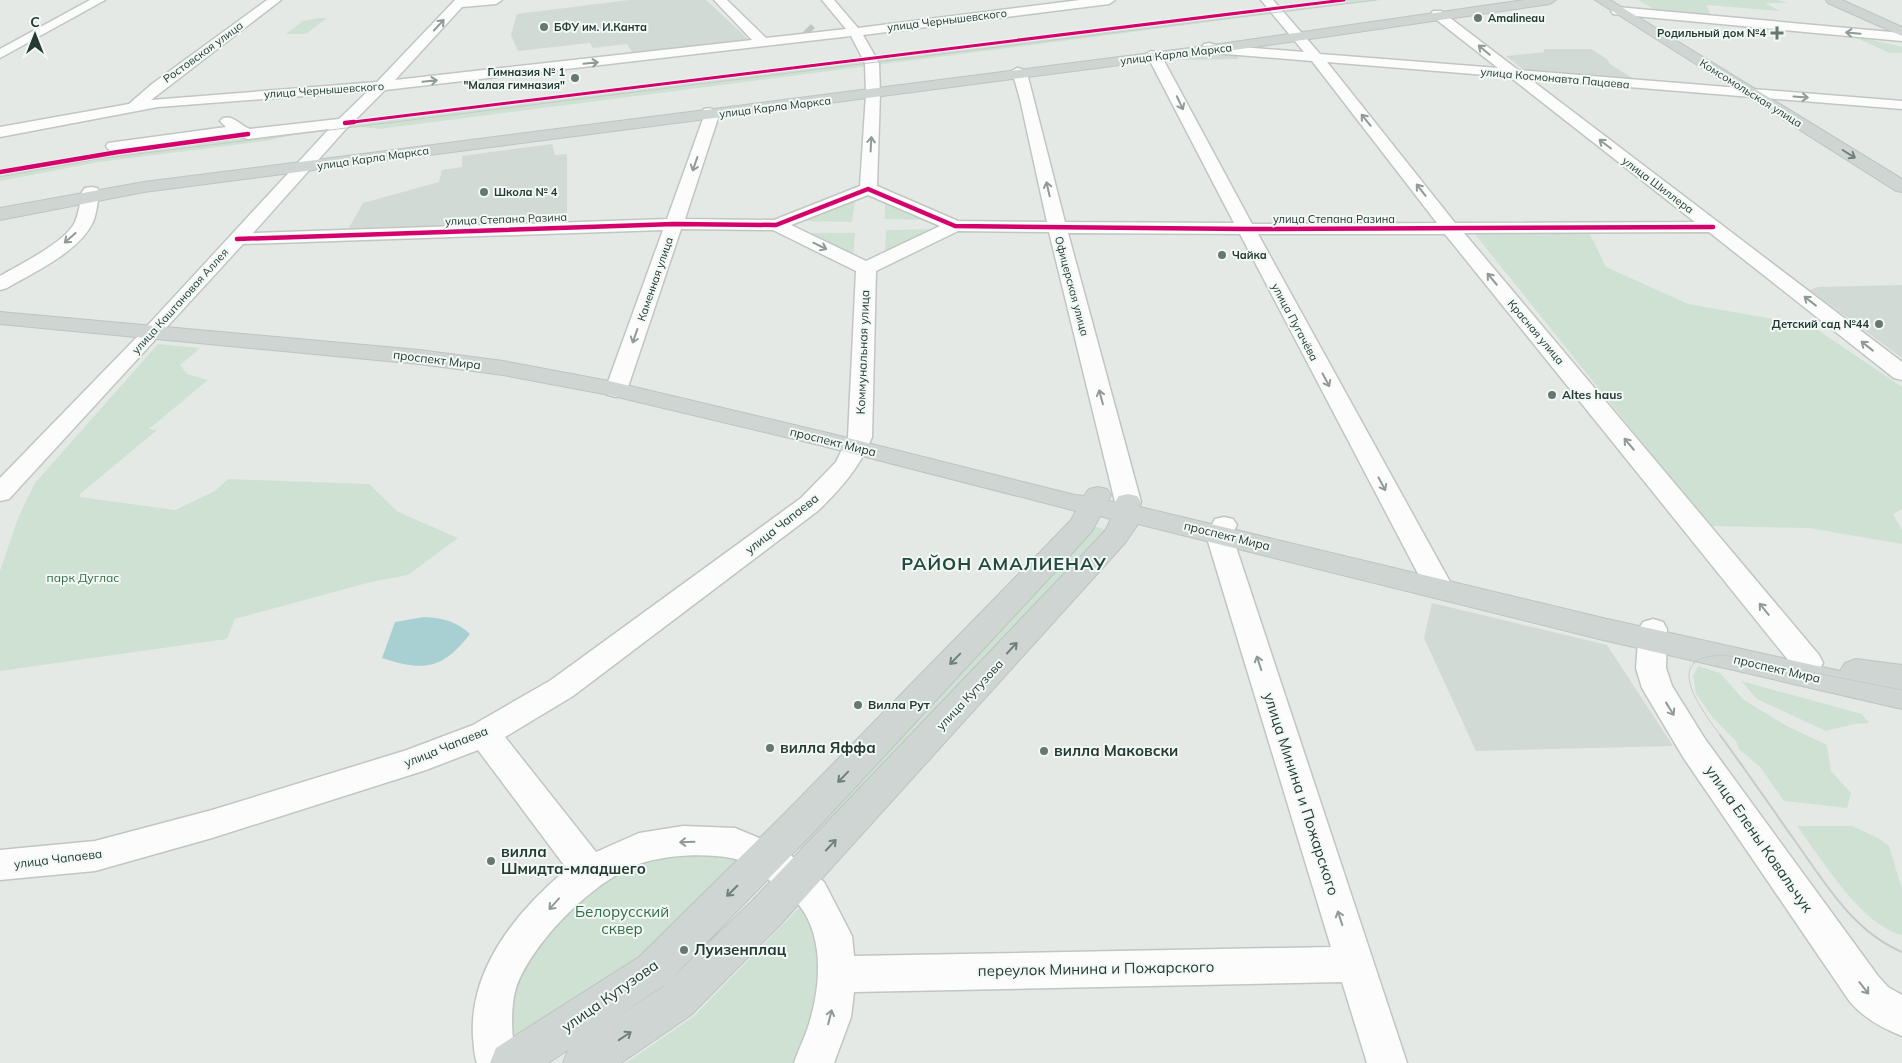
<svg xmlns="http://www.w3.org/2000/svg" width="1902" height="1063" viewBox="0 0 1902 1063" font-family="Mulish,sans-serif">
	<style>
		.built { fill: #d2dad6 }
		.green { fill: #cfe1d3 }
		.water { fill: #a8d0d3 }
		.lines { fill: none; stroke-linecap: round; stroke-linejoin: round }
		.minor-tunnel { stroke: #bec6c2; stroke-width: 14; stroke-dasharray: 14 7; stroke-linecap: butt }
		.minor-casing { stroke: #c1c6c3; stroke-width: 3 }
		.major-casing { stroke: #bdc4c2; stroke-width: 2 }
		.minor { fill: #fbfcfb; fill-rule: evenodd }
		.major { fill: #ced5d2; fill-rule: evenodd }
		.tram-far1 { stroke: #c7cac9; stroke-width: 1 }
		.tram { stroke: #c7cac9; stroke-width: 2 }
		.cycleway-far1-casing { stroke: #f2f8f5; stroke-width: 5 }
		.cycleway-casing { stroke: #f2f8f5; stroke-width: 6 }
		.cycleway-far1 { stroke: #d6006c; stroke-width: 3 }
		.cycleway { stroke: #d6006c; stroke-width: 4.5 }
		.oneway { stroke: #909b97 }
		.oneway2 { stroke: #70807b }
		.poi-dot { fill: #677772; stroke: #f2f8f5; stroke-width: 2 }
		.labels { text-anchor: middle; stroke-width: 4; stroke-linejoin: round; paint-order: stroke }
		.far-poi-label { font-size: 11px; font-weight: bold; fill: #243a33; stroke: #f2f8f5; text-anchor: start }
		.far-street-label { font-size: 11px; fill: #243a33; stroke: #f2f8f5 }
		.street-label { font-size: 12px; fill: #243a33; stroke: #f2f8f5 }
		.poi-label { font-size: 12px; font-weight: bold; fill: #243a33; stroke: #f2f8f5; text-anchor: start }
		.park-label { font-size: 12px; fill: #326d45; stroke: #f2f8f5 }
		.near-poi-label { font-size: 15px; font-weight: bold; fill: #243a33; stroke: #f2f8f5; text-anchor: start }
		.near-street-label { font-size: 15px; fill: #243a33; stroke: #f2f8f5 }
		.near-park-label { font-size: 15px; fill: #326d45; stroke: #f2f8f5 }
		.district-label { font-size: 18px; font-weight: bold; letter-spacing: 1px; fill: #224a3e; stroke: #f2f8f5 }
	</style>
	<rect width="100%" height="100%" fill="#e4e9e6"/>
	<g class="built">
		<path d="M629,0H706L749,40L633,54L627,44L593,48L590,43L518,51L511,35L517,14Z"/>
		<path d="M1543,49H1591L1607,59L1610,64L1637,81L1525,71L1506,56L1545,52Z"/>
		<path d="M1207,52L1236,55L1239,59L1172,60L1170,56Z"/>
		<path d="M552,144L555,155L567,154V223L347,231L363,203L439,182L442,170L462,167V156Z"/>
		<path d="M1902,285V358L1810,290L1818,287Z"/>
		<path d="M1432,603L1607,645L1673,746L1476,751L1424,638Z"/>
	</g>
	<g class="green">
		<path d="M1324,0H1381L379,129C347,123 298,133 266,141L99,162L0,181V169L111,150Z"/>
		<path d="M1638,0H1777L1788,3H1765L1780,11L1706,5L1712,17L1660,12Z"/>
		<path d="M319,18H327L306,34H286L303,21Z"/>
		<path d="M1850,35L1902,47V53H1890Z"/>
		<path d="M885,199L935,220L885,219Z"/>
		<path d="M855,201L852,222L801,221Z"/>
		<path d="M941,229L885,255L886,230Z"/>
		<path d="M1589,232L1606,267L1688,304L1812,326L1902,387V509L1893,514L1902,530V544L1809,528L1709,526L1474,233Z"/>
		<path d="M800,233H855L853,259Z"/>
		<path d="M158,344L200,348L180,365L187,374L208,380L149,429L157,430L80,494V497L175,510L215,491L228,479L369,484L398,512L458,538L408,575L371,582L235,619L227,639L0,671V571L18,518L35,483Z"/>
		<path d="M1089,525L1111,531L813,857L794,846Z"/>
		<path d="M1698,666L1720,673L1744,700L1785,725L1827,745L1831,771L1851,793L1847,808L1784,801L1760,767L1739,749L1736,741L1714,719L1696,694L1693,676Z"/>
		<path d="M1741,681L1862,714L1869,723L1854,724L1826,731L1757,699Z"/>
		<path d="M1797,826H1852L1878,838L1889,846L1902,889V935C1861,925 1822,859 1797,826Z"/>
		<path d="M691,853L723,854L749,863L652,957L514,1046L508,1028L510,1003L523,967L543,936L602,876L645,860Z"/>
		<path d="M802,905L827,964L800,1063H626L693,1017Z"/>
	</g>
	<path class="water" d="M424,617C443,618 456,621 470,634C443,669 424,672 382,658L395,622Z"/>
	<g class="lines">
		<path class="minor-tunnel" d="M806,29L810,33"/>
		<g class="minor-casing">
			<g id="minor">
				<path d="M90,0H105L0,58V49Z"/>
				<path d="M267,0H281L151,100L377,82L455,0H502L496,4L462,7L395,80L752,40L714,0H727L766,38L846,29L822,0H834L858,28L1080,0H1115L1109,4L863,35L879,63L880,94L877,186L958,221L1047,222L1020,99L1014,78L1010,72L1017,68L1022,69L1028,77L1065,222L1234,223L1150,61L1144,55L1151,51L1156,52L1163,59L1252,224L1437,223L1312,61L1213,53L1202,47L1204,44L1209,43L1216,45L1304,52L1261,0H1273L1320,54L1498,68L1433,17L1431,14L1433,11H1441L1518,70L1902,101V109L1530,79L1902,362V380L1894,378L1709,232L1464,233L1819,655L1823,663L1819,671L1808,674L1797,671L1445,234H1258L1454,589L1450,596L1440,598L1430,596L1426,589L1240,234L1068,233L1141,502L1137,508L1128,510L1119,508L1115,502L1049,232L958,231L876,271L872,437C861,466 841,488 819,510L573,696L505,737L596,852L639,833L683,826L735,828L747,833L779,846L824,882L852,936L854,956L1331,947L1206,535L1215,519L1224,517L1233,519L1237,525L1232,535L1407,1063H1367L1342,982L854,992L851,1017L834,1063H794C799,1048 807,1033 811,1017C821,981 823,935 799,905C793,898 785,893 778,888C765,876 749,861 731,858C706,853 669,855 645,862C597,876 532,942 516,988C510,1008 511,1044 518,1063H477C474,1055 474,1046 473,1037C469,968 518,910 567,869L478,750L426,770L212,838L95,871L0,880V850L95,841L212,810L407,750L473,725L551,680L801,498L836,462L848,437L856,271L773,230L681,229L627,390L624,395L616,397L608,395L605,390L663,230L243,244L9,499L0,501V478L137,337L329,129L248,139L236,135L114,151L108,149L106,146L108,143L226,127L220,121L223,118C234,115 239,125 250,129L339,119L368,91L158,107L0,137V127L129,104L152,84ZM851,36L865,63L866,94L860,186L774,220L685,219L719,115C715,109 711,107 704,109L702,112L704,116L667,219L253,233L344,131L385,90ZM1327,62L1510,77L1695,222L1455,223ZM868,195L940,226L866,261L791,225Z"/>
				<path d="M1617,7L1902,33V41L1613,14L1611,11Z"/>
				<path d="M91,187L97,188L100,192C97,202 97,213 93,222C79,252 34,272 7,288L0,290V276C19,265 66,242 75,222C79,213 80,202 82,192L85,188Z"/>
				<path d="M1653,619L1663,622L1667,629L1666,668L1672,686L1705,739L1878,976L1888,987L1902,995V1036C1882,1028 1864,1018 1850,1002L1683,757L1642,688L1636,668L1639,629L1643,622Z"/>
			</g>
		</g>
		<g class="major-casing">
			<g id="major">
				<path d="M1524,0H1556L1550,4L1213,53L144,192L0,220V208L144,182L1213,45Z"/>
				<path d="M1595,0H1610L1902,179V192L1896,191Z"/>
				<path d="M1826,0H1842L1902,27V36L1828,3Z"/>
				<path d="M0,312L419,350L503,361L609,381L828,433L1075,495L1084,496L1089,489L1098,487L1107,489L1111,495L1108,501L1115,502L1119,496L1128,494L1137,496L1141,502L1140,507L1603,618L1840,671L1845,663L1856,659L1902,665V709L1603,640L1138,524L1125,543L779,926L691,1015L621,1063H563L568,1050L548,1063H490L496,1048L639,957L784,814L1047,545L1071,520L1076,511L823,446L609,395L503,375L419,364L0,324ZM1100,516L1111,519L1105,531L751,902L671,979L810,836L1067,559L1092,531ZM666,984L663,987L617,1017Z"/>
			</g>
		</g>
		<use href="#minor" class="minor"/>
		<use href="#major" class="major"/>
		<g class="tram-far1">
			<path d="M0,177L97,159L1376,0"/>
			<path d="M1721,736C1711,722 1676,680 1694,663C1701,656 1714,656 1724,655L1902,690"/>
		</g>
		<path class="tram" d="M1720,735C1745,769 1769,804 1793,838C1824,881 1851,930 1902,952"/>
		<g class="cycleway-far1-casing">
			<path id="cycleway-far1" d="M345,123L1344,0"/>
		</g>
		<g class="cycleway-casing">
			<g id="cycleway">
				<path d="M345,123L354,122"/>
				<path d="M0,172L118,152L248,134"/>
				<path d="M237,239L674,224L776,225L868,189L955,226L1246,229L1713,227"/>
			</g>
		</g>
		<use href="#cycleway-far1" class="cycleway-far1"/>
		<use href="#cycleway" class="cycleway"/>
	</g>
	<defs><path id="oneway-shaft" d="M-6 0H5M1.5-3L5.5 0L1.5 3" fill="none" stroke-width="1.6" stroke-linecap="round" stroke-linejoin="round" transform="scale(1.25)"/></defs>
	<g class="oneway">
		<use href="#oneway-shaft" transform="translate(439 25) rotate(-47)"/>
		<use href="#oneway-shaft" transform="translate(1853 33) rotate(-175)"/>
		<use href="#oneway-shaft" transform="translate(1484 50) rotate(-140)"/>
		<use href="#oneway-shaft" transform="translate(591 63) rotate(-6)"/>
		<use href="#oneway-shaft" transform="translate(430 81) rotate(-6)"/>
		<use href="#oneway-shaft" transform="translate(1801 97) rotate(4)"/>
		<use href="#oneway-shaft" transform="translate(1180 103) rotate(65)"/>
		<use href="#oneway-shaft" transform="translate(1366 120) rotate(-129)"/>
		<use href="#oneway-shaft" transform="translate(871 144) rotate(-87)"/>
		<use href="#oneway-shaft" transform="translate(1605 144) rotate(-143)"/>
		<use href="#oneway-shaft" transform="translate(695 164) rotate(109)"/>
		<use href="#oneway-shaft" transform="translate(1048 189) rotate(-103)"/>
		<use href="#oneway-shaft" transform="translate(1421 190) rotate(-128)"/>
		<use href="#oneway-shaft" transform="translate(70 238) rotate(139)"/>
		<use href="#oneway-shaft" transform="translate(820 246) rotate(26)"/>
		<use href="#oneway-shaft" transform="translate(1492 279) rotate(-130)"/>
		<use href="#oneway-shaft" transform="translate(1810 301) rotate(-142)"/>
		<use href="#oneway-shaft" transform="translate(635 336) rotate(109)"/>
		<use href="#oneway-shaft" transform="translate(1867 346) rotate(-142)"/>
		<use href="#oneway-shaft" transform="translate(1326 380) rotate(62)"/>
		<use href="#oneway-shaft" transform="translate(1101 397) rotate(-105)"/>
		<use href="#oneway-shaft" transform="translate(1629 444) rotate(-130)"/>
		<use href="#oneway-shaft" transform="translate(1382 484) rotate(62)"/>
		<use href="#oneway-shaft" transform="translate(1764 609) rotate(-129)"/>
		<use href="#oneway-shaft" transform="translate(1259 663) rotate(-108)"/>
		<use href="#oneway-shaft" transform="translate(1670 709) rotate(58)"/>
		<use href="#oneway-shaft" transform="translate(687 842) rotate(178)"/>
		<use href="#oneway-shaft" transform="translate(554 904) rotate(132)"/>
		<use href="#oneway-shaft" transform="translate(1340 918) rotate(-108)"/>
		<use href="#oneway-shaft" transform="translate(1864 988) rotate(52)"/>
		<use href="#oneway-shaft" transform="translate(830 1017) rotate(-76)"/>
	</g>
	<g class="oneway2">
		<use href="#oneway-shaft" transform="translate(1849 154) rotate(32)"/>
		<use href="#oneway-shaft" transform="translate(1012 648) rotate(-47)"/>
		<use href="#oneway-shaft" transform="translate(955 659) rotate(134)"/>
		<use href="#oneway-shaft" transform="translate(843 777) rotate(134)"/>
		<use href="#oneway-shaft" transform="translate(831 845) rotate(-47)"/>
		<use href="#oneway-shaft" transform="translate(732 891) rotate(135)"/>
		<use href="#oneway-shaft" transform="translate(625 1036) rotate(-34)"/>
	</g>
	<g class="poi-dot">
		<circle cx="1478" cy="18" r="5"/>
		<circle cx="544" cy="27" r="5"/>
		<path d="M1774.5 25.5h5v5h5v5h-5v5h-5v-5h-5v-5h5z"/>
		<circle cx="575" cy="78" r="5"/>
		<circle cx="484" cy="192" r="5"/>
		<circle cx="1222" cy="255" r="5"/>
		<circle cx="1879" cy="324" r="5"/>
		<circle cx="1552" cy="395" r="5"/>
		<circle cx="858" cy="705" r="5"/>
		<circle cx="770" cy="748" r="5"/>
		<circle cx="1044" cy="751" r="5"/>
		<circle cx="491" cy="861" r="5"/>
		<circle cx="684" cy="950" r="5"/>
	</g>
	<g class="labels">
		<g class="far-poi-label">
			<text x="1488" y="22">Amalineau</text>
			<text x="554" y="31">БФУ им. И.Канта</text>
			<text x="1766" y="37" text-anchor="end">Родильный дом №4</text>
			<text x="565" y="76" text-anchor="end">Гимназия № 1<tspan x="565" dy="13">"Малая гимназия"</tspan></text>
			<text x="494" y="196">Школа № 4</text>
			<text x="1232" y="259">Чайка</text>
			<text x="1869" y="328" text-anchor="end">Детский сад №44</text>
		</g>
		<g class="far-street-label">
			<text transform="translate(947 20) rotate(-7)" y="4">улица Чернышевского</text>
			<text transform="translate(203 52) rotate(-36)" y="4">Ростовская улица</text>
			<text transform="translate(1176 54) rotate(-7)" y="4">улица Карла Маркса</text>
			<text transform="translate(1555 78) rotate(5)" y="4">улица Космонавта Пацаева</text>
			<text transform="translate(324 90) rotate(-4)" y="4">улица Чернышевского</text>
			<text transform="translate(1751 93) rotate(32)" y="4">Комсомольская улица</text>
			<text transform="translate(775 107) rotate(-7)" y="4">улица Карла Маркса</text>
			<text transform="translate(373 158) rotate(-8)" y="4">улица Карла Маркса</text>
			<text transform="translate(1658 185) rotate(37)" y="4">улица Шиллера</text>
			<text transform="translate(506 219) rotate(-2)" y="4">улица Степана Разина</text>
			<text x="1334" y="223">улица Степана Разина</text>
			<text transform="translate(655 279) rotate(-71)" y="4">Каменная улица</text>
			<text transform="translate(1072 286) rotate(75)" y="4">Офицерская улица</text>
			<text transform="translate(180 301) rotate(-48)" y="4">улица Каштановая Аллея</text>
			<text transform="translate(1295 322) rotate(62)" y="4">улица Пугачёва</text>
			<text transform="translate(1536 332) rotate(50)" y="4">Красная улица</text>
		</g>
		<g class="street-label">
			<text transform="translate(863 352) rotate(-88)" y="4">Коммунальная улица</text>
			<text transform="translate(437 360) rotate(7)" y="4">проспект Мира</text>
			<text transform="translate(833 442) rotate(14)" y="4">проспект Мира</text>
			<text transform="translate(782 524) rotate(-38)" y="4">улица Чапаева</text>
			<text transform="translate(1227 536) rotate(14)" y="4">проспект Мира</text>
			<text transform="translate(1777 669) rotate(13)" y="4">проспект Мира</text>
			<text transform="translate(970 695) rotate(-47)" y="4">улица Кутузова</text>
			<text transform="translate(446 747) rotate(-22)" y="4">улица Чапаева</text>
			<text transform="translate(58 859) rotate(-7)" y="4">улица Чапаева</text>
		</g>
		<g class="poi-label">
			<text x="1562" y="399">Altes haus</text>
			<text x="868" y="709">Вилла Рут</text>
		</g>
		<g class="park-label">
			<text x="83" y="582">парк Дуглас</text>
		</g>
		<g class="near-poi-label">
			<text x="780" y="753">вилла Яффа</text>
			<text x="1054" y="756">вилла Маковски</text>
			<text x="501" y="857">вилла<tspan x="501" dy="17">Шмидта-младшего</tspan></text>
			<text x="694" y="955">Луизенплац</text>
		</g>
		<g class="near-street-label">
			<text transform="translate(1301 794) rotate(72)" y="5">улица Минина и Пожарского</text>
			<text transform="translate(1759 839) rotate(55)" y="5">улица Елены Ковальчук</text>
			<text transform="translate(1096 969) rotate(-1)" y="5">переулок Минина и Пожарского</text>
			<text transform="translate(610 996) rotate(-35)" y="5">улица Кутузова</text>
		</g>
		<g class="near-park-label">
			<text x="622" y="917">Белорусский<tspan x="622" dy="17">сквер</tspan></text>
		</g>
		<g class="district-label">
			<text x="1004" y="570">РАЙОН АМАЛИЕНАУ</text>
		</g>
	</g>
	<g transform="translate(35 35)" stroke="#f2f8f5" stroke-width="4" paint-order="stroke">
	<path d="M0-4L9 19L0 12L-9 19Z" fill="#243a33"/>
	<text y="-8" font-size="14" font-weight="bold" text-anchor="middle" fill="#243a33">С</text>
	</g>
</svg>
